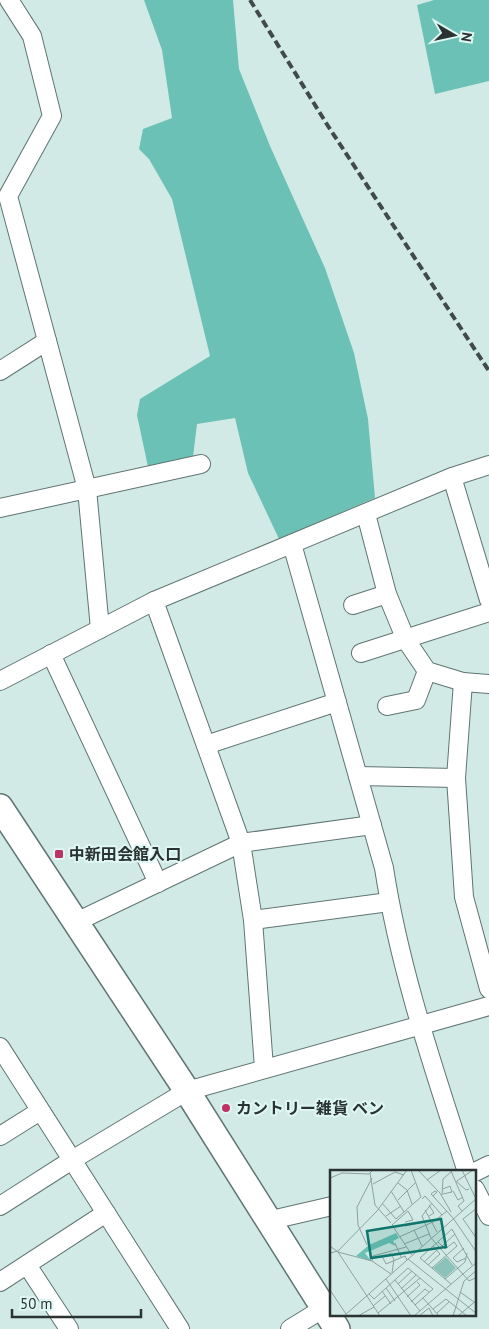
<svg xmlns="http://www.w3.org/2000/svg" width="489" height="1329" viewBox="0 0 489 1329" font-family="'PT Sans','Noto Sans JP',sans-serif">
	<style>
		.forest { fill: #6cc1b6 }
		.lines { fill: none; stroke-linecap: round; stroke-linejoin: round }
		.street-casing { stroke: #607571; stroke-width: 20 }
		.secondary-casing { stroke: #607571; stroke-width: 28 }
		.street { stroke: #fff; stroke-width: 18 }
		.secondary { stroke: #fff; stroke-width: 25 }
		.rail { stroke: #404b49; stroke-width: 4; stroke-dasharray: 8 4; stroke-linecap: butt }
		.poi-dot { fill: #bf3162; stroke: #dff7f3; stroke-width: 2 }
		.labels { text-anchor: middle; stroke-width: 4; stroke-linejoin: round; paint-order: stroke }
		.poi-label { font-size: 16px; font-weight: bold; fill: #2a3331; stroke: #dff7f3; text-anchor: start }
		.inset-road { fill: none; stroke: #8fa19e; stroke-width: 1 }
		.view { fill: #0f766e; fill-opacity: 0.15; stroke: #0f766e; stroke-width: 2.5 }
		.inset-edge { fill: none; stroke: #2a3331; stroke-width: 2.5 }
	</style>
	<rect width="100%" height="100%" fill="#d2eae6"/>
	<g class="forest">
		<path d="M144,0H233L239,69L270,146L325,268L354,353L368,419L375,498L279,539L248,473L235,418L197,424L193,457L148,467L137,415L140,399L210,356L172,199L149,159L139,149L143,129L172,118L162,50Z"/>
		<path d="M434,0H489V81L435,94L417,5Z"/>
	</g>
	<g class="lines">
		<g class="street-casing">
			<g id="street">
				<path d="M9,0L32,36L52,116L8,196L87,489L100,629"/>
				<path d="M0,371L47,341"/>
				<path d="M452,477L489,600"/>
				<path d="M0,508L201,464"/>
				<path d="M366,514L387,594L406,640L427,671L463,682L489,684"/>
				<path d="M292,544L384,868C400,972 435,1072 467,1172"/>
				<path d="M154,601L241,843L253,920L264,1068"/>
				<path d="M353,605L387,594"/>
				<path d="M361,653L489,612"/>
				<path d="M51,654L158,883"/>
				<path d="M0,681L154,601L452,477L489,465"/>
				<path d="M463,682L456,778L464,897L489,989"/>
				<path d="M387,706L416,700L427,671"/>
				<path d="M206,745L337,702"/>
				<path d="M358,776L456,778"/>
				<path d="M253,920L389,902"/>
				<path d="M76,922L241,843L372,825"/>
				<path d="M0,1047L180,1329"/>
				<path d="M0,1136L40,1111"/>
				<path d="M475,1172L489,1165"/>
				<path d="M475,1189L489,1216"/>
				<path d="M0,1206L72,1160L187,1091L489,1006"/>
				<path d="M267,1221L332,1206"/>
				<path d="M27,1265L69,1329"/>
				<path d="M0,1282L106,1213"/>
				<path d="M290,1329L324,1308"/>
			</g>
		</g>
		<g class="secondary-casing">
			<path id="secondary" d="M0,807L187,1091L337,1329"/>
		</g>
		<use href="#street" class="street"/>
		<use href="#secondary" class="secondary"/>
		<path class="rail" d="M250,0L328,126L489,371"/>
	</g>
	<g class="poi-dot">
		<rect x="54" y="849" width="10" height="10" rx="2.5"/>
		<circle cx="226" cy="1108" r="5"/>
	</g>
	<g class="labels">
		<g class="poi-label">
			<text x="69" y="860">中新田会館入口</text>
			<text x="236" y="1114">カントリー雑貨 ベン</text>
		</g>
	</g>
	<g transform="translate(330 1170)">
		<rect width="146" height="146" fill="#d2eae6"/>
		<path d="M116,87L126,98L115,108L103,98Z" fill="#8bc2ba"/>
		<path d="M66,63L69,68L63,71L66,76L59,73L35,83L41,91L26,86L39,75Z" fill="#6cc1b6"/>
		<path class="inset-road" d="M88,0L110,23L121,42M132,0L146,29M121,1L134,31L128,36L132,41M40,3L45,35L61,53M0,8L12,3L39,4L43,0M97,10L111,0M126,11L136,20L139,19M127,11L143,0M68,13L77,20L82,34M43,14L65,2L74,5M113,19L120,16L122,22L113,24M61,21L74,42M105,21L107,22L103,26L101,24ZM123,21L128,30L133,27M112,25L113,9L122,1M103,26L123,48L147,83M92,29L95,26L112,45M68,30L85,13M52,33L66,49L91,27L81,0M102,33L92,46L101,68L139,111L147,107M99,35L104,43L99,46M147,38L133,49L147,69M95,40L107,62M56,46L71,36M75,52L83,50L78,41L62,55L82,85M75,56L93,52M84,60L92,76M69,67L103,52L117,41M108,72L115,79L124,72M65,73L71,87M74,74L99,64M37,75L28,55L27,37L42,8M0,76L8,82L50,146M112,76L125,64M134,78L123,88L127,92L136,88M8,82L42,91L61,104M0,83L8,81L47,41L77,0M60,83L64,89L62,103M52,86L56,94L75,86L77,90M78,89L147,144M42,91L43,86L76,77M94,92L107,80M98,95L110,84L103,76M102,98L127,76L124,72M56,109L81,146M115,109L135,92L137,83M65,110L90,141M68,114L82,101M121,114L90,88L122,59L142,95M56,118L65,131M71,119L86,105M0,120L16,144M52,121L61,134M130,122L144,132M39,124L44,129L78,98L103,119L85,135M77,127L90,115L87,112M93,128L109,146M81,132L95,119L99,122M43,136L55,126M103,139L116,129L137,146M48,143L90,108M107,143L119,132M14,146L147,28M28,146L44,137M84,146L147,92M89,146L99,138L103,146M123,146L134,111L147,100M128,146L147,130"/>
		<path class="view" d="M111,49L116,77L41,88L37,61Z"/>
		<rect width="146" height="146" class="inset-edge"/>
	</g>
	<g transform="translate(454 35) rotate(99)" stroke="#dff7f3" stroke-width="4" paint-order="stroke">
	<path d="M0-4L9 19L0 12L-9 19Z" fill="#2a3331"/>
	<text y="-8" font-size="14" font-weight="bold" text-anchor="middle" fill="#2a3331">N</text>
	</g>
	<path d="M12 1309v8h129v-8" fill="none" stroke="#2a3331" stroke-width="2.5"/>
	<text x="20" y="1309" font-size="15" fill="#2a3331" stroke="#dff7f3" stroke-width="4" paint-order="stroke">50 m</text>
</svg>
